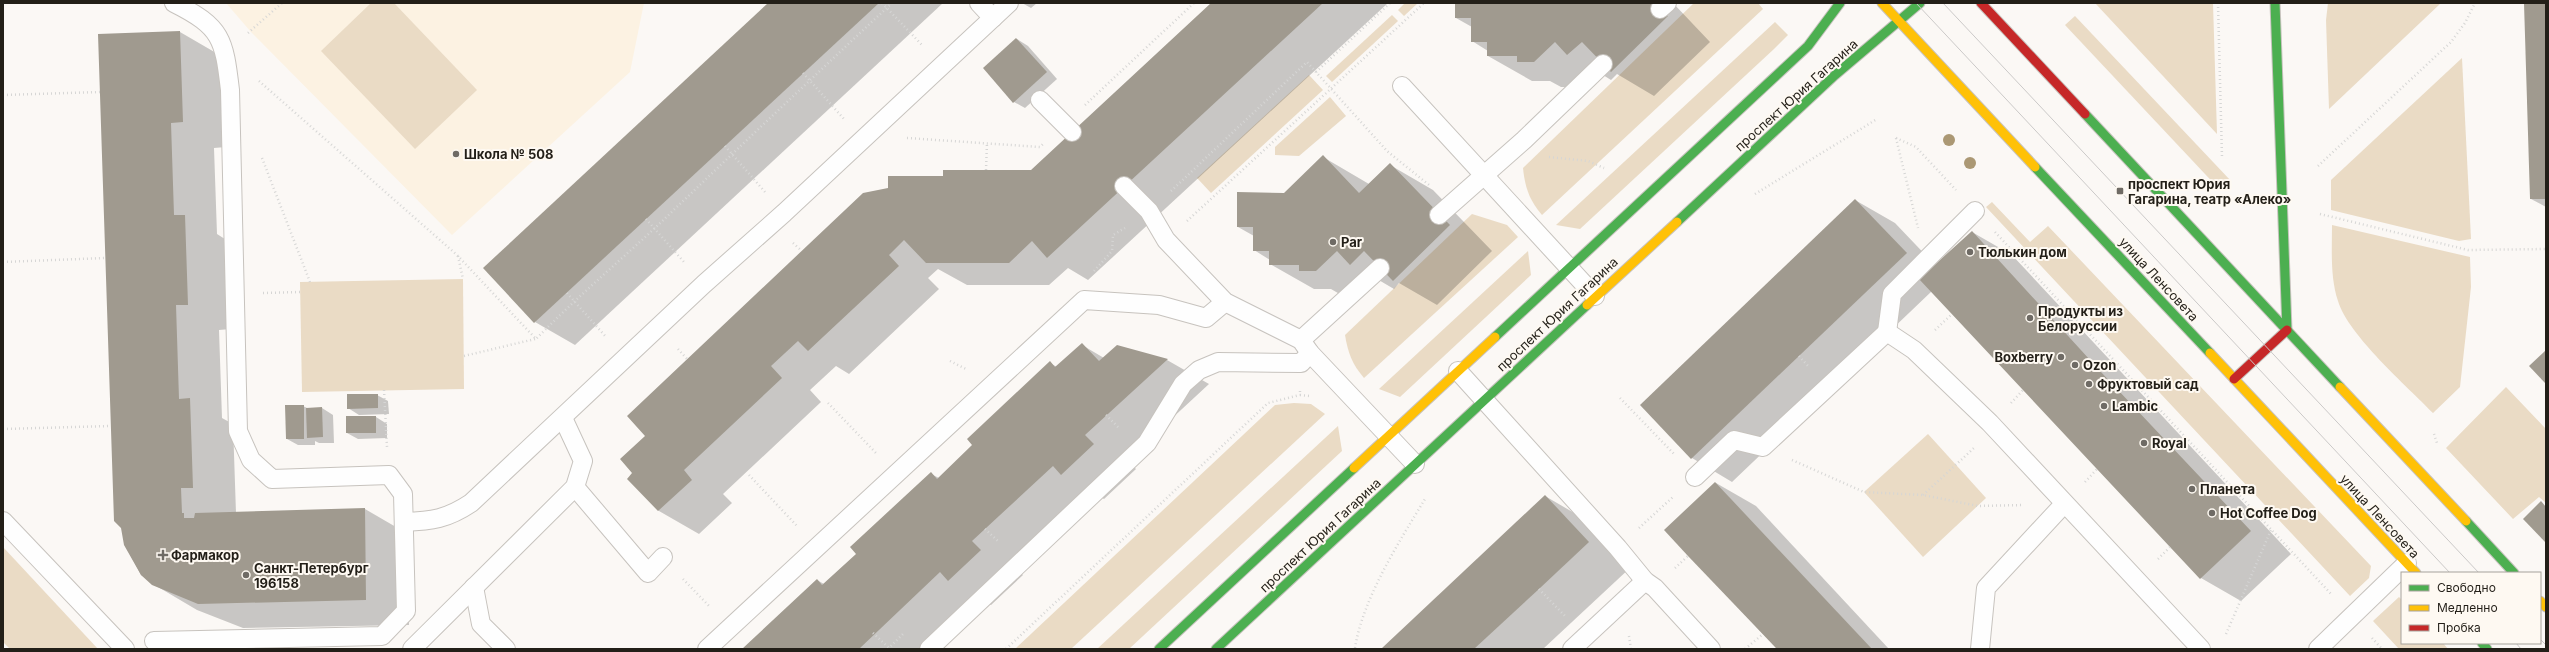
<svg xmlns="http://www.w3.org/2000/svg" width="2549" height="652" viewBox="0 0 2549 652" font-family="Inter,sans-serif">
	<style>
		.built { fill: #fcf2e2 }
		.green { fill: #eadbc5 }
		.shadow { fill: #0003 }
		.building { fill: #a09a8f }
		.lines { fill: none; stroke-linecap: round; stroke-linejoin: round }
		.lane-casing { stroke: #c7c3be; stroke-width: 20 }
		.fast-casing { stroke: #c7c3be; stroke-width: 11 }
		.slow-casing { stroke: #c7c3be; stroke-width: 11 }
		.jam-casing { stroke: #c7c3be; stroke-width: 11 }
		.path { stroke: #d6d6d5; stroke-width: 2.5; stroke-dasharray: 1 3; stroke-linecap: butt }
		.lane { stroke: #fefefe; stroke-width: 18 }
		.fast { stroke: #4caf50; stroke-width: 9 }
		.slow { stroke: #ffc107; stroke-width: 9 }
		.jam { stroke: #c62828; stroke-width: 9 }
		.tram { stroke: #cbc9c8; stroke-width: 1 }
		.tree { fill: #ab9874 }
		.poi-dot { fill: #6f6b65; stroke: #fef9f2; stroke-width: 1.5 }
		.labels { text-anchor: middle; stroke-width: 4; stroke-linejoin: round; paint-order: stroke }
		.street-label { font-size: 13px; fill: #231f18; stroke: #fef9f2 }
		.poi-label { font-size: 13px; font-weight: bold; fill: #231f18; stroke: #fef9f2; text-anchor: start }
	</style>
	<rect width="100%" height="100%" fill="#fbf8f5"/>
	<path class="built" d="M226,3H644L630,72L452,235L251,32Z"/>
	<g class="green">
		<path d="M371,3H394L477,90L415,149L321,51Z"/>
		<path d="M1405,3H1418L1404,16L1398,10Z"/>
		<path d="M1694,3H1758L1763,9L1542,215C1529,200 1525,187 1523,168Z"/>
		<path d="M2095,3H2213L2217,134Z"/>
		<path d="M2328,3H2441L2329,109L2326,20Z"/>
		<path d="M1392,15L1398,21L1332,82L1326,76Z"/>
		<path d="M2075,16L2231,181L2221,191L2065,25Z"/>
		<path d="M1775,22L1788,35L1774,49L1580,229L1556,225Z"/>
		<path d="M2462,58L2471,239L2459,241L2331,210V180Z"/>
		<path d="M1309,75L1323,90L1211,193L1197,178Z"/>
		<path d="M1330,97L1346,116L1299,156L1275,155V147Z"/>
		<path d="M1992,202L2030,242L2048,226L2371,566L2369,578L2350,596L1986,207Z"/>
		<path d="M1472,214L1507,225L1518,237L1364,378C1352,364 1348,353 1345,335Z"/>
		<path d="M2332,225L2470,257L2471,287L2460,387L2433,413C2407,386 2348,335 2338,301C2330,277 2332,249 2332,225Z"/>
		<path d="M1528,251L1531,275L1400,397L1379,389Z"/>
		<path d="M463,279L464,389L302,392L300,282Z"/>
		<path d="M2506,387L2546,429V503L2539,497L2513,519L2446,448Z"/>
		<path d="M1294,403L1311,404L1325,414L1071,649H1015L1275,405Z"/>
		<path d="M1338,426L1342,451L1129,649H1097Z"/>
		<path d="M1928,434L1986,498L1923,557L1864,492Z"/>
		<path d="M3,547L98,649H10L3,642Z"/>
		<path d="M2399,597L2402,600V643H2443L2448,649H2399L2373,621Z"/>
	</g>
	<g class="shadow">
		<path d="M769,3H943L575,345L535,322Z"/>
		<path d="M1022,3H1037L1031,8Z"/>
		<path d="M1213,3H1388L1088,280L1068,268L1049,285H967L938,269L928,278L939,289L849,374L836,366L810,390L821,402L723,494L732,503L699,534L659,511L629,479L944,177L1032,171Z"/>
		<path d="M1456,3H1673L1710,42L1654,96L1617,74L1611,80L1595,70L1578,87H1561L1550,81H1532L1488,56V51L1472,41V27L1456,18Z"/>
		<path d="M2525,3H2546V207L2531,199Z"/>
		<path d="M180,32L223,57L226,147L214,148L217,234L228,241L231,329L219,330L222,418L233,424L236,513L365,509L408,534L409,625L243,628L197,610L153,584L141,575L125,545Z"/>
		<path d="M1017,39L1028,46L1057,79L1025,108L1014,102Z"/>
		<path d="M1323,157L1369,184L1390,165L1433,190L1492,251L1437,305L1399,283L1394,289L1377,279L1343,296L1331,289H1314L1270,264V260L1254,250V236L1238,227L1285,194Z"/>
		<path d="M1855,200L1895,223L1936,266L1972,232L2012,255L2291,554L2241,601L2201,578L1932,291L1732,482L1692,458L1641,405Z"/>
		<path d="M1082,345L1104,358L1167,360L1209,384L1127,460L1136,469L1104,499L1093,492L1014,566L1023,575L991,605L980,598L925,649H743L817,580L824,584L857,554L931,474L939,478L974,445L1050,363L1057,367Z"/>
		<path d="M377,395L388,401L389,414L359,415L348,408Z"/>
		<path d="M303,406L309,409L322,408L333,415L334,443H319L315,441V445H298L287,439Z"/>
		<path d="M376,417L387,424V438L358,439L347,433Z"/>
		<path d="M1716,483L1756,506L1889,649H1777L1665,530Z"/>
		<path d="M1545,496L1588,521L1631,567L1543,649H1382Z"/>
	</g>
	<g class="building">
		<path d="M768,3H879L534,323L483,268Z"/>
		<path d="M1211,3H1323L1047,258L1032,241L1009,263H926L904,240L889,255L899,266L808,351L798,341L771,366L782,378L684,470L692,480L658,511L627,479L632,473L620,459L645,436L627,416L863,193L888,188V176H943V170H1031Z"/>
		<path d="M1455,3H1655L1668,16L1611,72L1582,42L1567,55L1555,42L1534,62H1517V56H1487V42H1471V18H1455Z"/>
		<path d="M2524,3H2546V199H2530Z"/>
		<path d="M180,31L183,122L171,123L174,215H185L188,305H176L179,399L190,398L193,488H181L182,513H184V518H194L195,513L365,508L366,600L198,604L152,585L141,575L124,545L121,528L114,521L98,34Z"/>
		<path d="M1016,38L1047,72L1013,103L983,68Z"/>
		<path d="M1323,155L1359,193L1390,163L1450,225L1393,281L1364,251L1350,265L1337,251L1316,271H1299V265H1269V251H1253V227H1237V192L1284,193Z"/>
		<path d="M1855,199L1907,253L1691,459L1640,405Z"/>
		<path d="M1972,231L2101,372L2251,531L2200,579L1919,279Z"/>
		<path d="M1082,343L1099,361L1117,345L1168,359L1085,435L1094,444L1061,475L1053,466L972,541L981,550L948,581L940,572L859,649H742L817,579L822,585L856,554L850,547L931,472L937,479L972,445L967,439L1050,361L1055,367Z"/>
		<path d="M2546,350V384L2529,366Z"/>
		<path d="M347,394H378V408L347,409Z"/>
		<path d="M285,405H304V439H286Z"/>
		<path d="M322,407L323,437L307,438L306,408Z"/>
		<rect x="346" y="416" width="30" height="17"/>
		<path d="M1715,482L1872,649H1777L1688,556L1664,530Z"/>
		<path d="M1545,495L1589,542L1539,589L1474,649H1381Z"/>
		<path d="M2541,501L2546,507V543L2523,519Z"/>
	</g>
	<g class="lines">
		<g class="lane-casing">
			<g id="lane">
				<path d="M979,3L993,18"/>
				<path d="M1660,9L1667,3"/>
				<path d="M1402,86L1595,296"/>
				<path d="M1040,100L1072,132"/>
				<path d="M1124,186L1149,211L1166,240L1225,302L1301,340L1310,353L1415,464"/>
				<path d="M1439,215L1524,140L1603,64"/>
				<path d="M1887,332L1892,294L1975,211"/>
				<path d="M1301,340L1380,268"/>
				<path d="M1458,371L1618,548L1645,581L1655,588L1711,649"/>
				<path d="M1695,477L1734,440L1763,447L1887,332L1914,350L1990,423L2201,649"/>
				<path d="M575,487L648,573L663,557"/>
				<path d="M3,521L125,649"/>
				<path d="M404,522C432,521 447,519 471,503L704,284L784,213L1009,3"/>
				<path d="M474,587L481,624L506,649"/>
				<path d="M154,641L382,636L406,611L403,494L389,475L272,479L251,460L238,431L230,90C224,39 222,27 174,3"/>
				<path d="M412,649L575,487L583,461L563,418"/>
				<path d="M707,649L1084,300L1159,305L1206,318L1225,302"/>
				<path d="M929,649L1147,443L1183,384L1199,370L1218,362L1301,363L1310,353"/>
				<path d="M1572,649L1645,581"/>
				<path d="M1980,649L1986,588L2064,504"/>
				<path d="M2318,649L2407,563"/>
			</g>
		</g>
		<g class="fast-casing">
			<g id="fast">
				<path d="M2275,3L2287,330"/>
				<path d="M2085,114L2340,387"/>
				<path d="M2035,167L2210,353"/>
				<path d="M1677,222L1835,75L1920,3"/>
				<path d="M1495,337L1808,46L1840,3"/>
				<path d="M2466,521L2514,573"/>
				<path d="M2482,643L2487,649"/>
				<path d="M1159,649L1354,468"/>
				<path d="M1216,649L1587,305"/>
			</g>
		</g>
		<g class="slow-casing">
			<g id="slow">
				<path d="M1882,3L2035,167"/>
				<path d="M1587,305L1677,222"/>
				<path d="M2210,353L2416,573"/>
				<path d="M2340,387L2466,521"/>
				<path d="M1354,468L1495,337"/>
				<path d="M2540,601L2546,607"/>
			</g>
		</g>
		<g class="jam-casing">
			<g id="jam">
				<path d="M1981,3L2085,114"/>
				<path d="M2234,379L2287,330"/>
			</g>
		</g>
		<g class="path">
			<path d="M882,3L922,45"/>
			<path d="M2218,3L2222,157"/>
			<path d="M248,33L282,3"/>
			<path d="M1316,72L1390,3"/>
			<path d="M803,73L844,119"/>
			<path d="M259,81L457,255L536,339C574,300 615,265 655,228C734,152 813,77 892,3"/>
			<path d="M3,95L100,92"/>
			<path d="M1085,105L1194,3"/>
			<path d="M907,138L1040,147L1043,144"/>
			<path d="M1896,138L1916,147L1956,190"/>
			<path d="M1896,138L1918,228"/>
			<path d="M725,146L765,192"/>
			<path d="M1549,157L1588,161L1604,168"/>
			<path d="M262,158L310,282"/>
			<path d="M2318,166L2451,42L2465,23L2475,3"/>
			<path d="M986,170L987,143"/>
			<path d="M1171,191L1307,62L1387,151L1429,185"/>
			<path d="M1755,194L1877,119"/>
			<path d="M2320,214L2468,250L2546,249"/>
			<path d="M646,219L684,262"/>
			<path d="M1187,221L1424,3"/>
			<path d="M1995,232L2332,595"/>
			<path d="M793,243L802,251"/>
			<path d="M458,256L463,279"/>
			<path d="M3,262L105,258"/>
			<path d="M1094,271L1112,251L1113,235L1125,228"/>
			<path d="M263,293L300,292"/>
			<path d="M567,293L606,337"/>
			<path d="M1935,330L1952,314"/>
			<path d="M678,349L687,359"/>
			<path d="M464,356L535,339"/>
			<path d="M1799,356L1808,366"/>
			<path d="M950,361L966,369"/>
			<path d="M384,390L387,447"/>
			<path d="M1300,391V395L1310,396"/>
			<path d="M1620,398L1675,455"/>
			<path d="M828,403L876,453"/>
			<path d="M2011,403L2023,390"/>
			<path d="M1106,415L1119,428"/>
			<path d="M3,429L110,426"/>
			<path d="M2434,434L2437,443"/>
			<path d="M1792,460L1864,492L1923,495L1978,506L2023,505"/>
			<path d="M749,475L798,527"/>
			<path d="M2085,482L2097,469"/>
			<path d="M1923,495L1974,448"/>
			<path d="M1639,528L1674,496"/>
			<path d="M985,529L999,542"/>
			<path d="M2158,559L2170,547"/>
			<path d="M1675,568L1688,556"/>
			<path d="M683,579L710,607"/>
			<path d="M1539,589L1565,616"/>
			<path d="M873,633L889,648"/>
			<path d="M2226,634L2271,530"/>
			<path d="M1629,636L1631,649"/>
			<path d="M2372,638L2382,649"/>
			<path d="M1355,648C1363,598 1399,542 1425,499"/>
			<path d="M888,649L903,634"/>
			<path d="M1006,649L1268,403L1300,395"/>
			<path d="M1745,649L1763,634"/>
		</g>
		<use href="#lane" class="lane"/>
		<use href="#fast" class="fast"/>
		<use href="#slow" class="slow"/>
		<use href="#jam" class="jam"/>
		<g class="tram">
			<path d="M1916,3L2450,573"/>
			<path d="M1943,3L2479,573"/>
			<path d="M2540,639L2546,645"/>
			<path d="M2516,643L2521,649"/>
		</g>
	</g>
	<g class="tree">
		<circle cx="1949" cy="140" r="6"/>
		<circle cx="1970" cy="163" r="6"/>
	</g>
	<g class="poi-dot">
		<circle cx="456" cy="154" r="4"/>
		<rect x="2116" y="187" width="8" height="8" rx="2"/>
		<circle cx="1333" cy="242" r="4"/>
		<circle cx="1970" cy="252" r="4"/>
		<circle cx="2030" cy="318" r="4"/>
		<circle cx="2061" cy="357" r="4"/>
		<circle cx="2075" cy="365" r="4"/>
		<circle cx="2089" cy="384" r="4"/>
		<circle cx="2104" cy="406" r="4"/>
		<circle cx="2144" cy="443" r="4"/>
		<circle cx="2192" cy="489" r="4"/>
		<circle cx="2212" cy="513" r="4"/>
		<path d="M161 549h4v4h4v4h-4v4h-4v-4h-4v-4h4z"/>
		<circle cx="246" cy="575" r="4"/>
	</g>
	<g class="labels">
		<g class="street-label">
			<text transform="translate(1796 95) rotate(-42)" y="5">проспект Юрия Гагарина</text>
			<text transform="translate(2159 279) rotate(47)" y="5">улица Ленсовета</text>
			<text transform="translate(1557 314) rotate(-43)" y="5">проспект Юрия Гагарина</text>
			<text transform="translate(2380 516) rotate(47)" y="5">улица Ленсовета</text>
			<text transform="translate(1320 535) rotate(-43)" y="5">проспект Юрия Гагарина</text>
		</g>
		<g class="poi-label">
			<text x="464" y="159">Школа № 508</text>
			<text x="2128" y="189">проспект Юрия<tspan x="2128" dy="15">Гагарина, театр «Алеко»</tspan></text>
			<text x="1341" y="247">Par</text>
			<text x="1978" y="257">Тюлькин дом</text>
			<text x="2038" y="316">Продукты из<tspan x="2038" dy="15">Белоруссии</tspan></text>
			<text x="2053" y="362" text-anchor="end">Boxberry</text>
			<text x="2083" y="370">Ozon</text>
			<text x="2097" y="389">Фруктовый сад</text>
			<text x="2112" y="411">Lambic</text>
			<text x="2152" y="448">Royal</text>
			<text x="2200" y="494">Планета</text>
			<text x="2220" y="518">Hot Coffee Dog</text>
			<text x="171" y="560">Фармакор</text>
			<text x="254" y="573">Санкт-Петербург<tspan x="254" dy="15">196158</tspan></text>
		</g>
	</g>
	<rect width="2549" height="652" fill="none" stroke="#231f18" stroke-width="8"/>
	<rect x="2401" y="572" width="140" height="72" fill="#fef9f2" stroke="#a6a29b"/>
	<rect x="2409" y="585" width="20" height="6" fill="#4caf50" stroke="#a6a29b"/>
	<text x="2437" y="592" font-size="12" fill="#231f18">Свободно</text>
	<rect x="2409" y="605" width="20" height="6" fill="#ffc107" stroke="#a6a29b"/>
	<text x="2437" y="612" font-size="12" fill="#231f18">Медленно</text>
	<rect x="2409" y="625" width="20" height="6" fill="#c62828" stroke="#a6a29b"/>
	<text x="2437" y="632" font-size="12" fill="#231f18">Пробка</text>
</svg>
